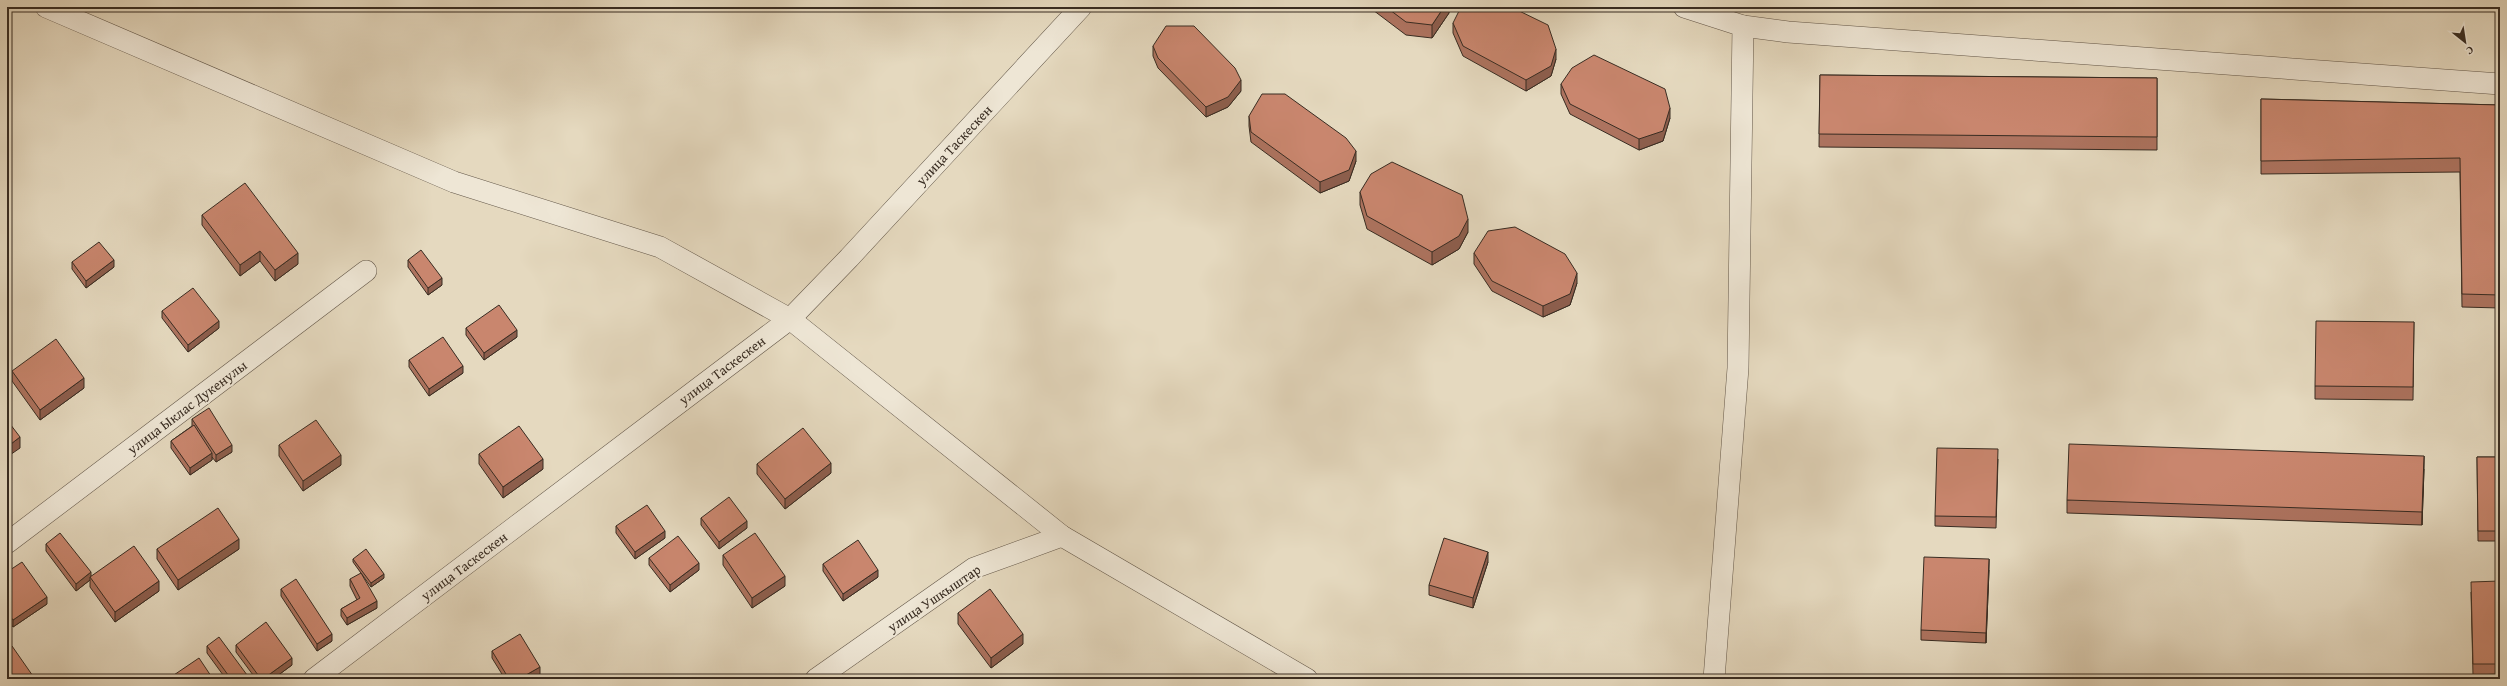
<svg xmlns="http://www.w3.org/2000/svg" width="2507" height="686" viewBox="0 0 2507 686" font-family="'Gentium Book Plus',serif">
	<style>
		.lines { fill: none; stroke-linecap: round; stroke-linejoin: round }
		.minor-casing { stroke: #635749; stroke-width: 22 }
		.minor { stroke: #eee6d5; stroke-width: 21 }
		.wall { fill: #ad735f; stroke: #382c22 }
		.shaded-wall { fill: #8d5e4d; stroke: #382c22 }
		.building { fill: #c9866e; stroke: #382c22 }
		.labels { text-anchor: middle; stroke-width: 4; stroke-linejoin: round; paint-order: stroke }
		.street-label { font-size: 14px; fill: #382c22; stroke: #eee6d5 }
	</style>
	<rect width="100%" height="100%" fill="#e5d9bf"/>
	<filter id="stains"><feTurbulence type="fractalNoise" baseFrequency=".005" numOctaves="4"/><feColorMatrix values="0 0 0 0 .2 0 0 0 0 .09 0 0 0 0 .02 0 0 0 .5 -.17"/></filter>
	<radialGradient id="worn" r=".72"><stop offset=".6" stop-color="#630" stop-opacity="0"/><stop offset="1" stop-color="#630" stop-opacity=".3"/></radialGradient>
	<g class="lines">
		<g class="minor-casing">
			<g id="minor">
				<path d="M46,7L454,182L660,247L790,319L1062,536L1307,679"/>
				<path d="M1684,7L1743,26L1738,368L1714,679"/>
				<path d="M1743,26L1788,32L2006,48L2500,84"/>
				<path d="M7,543L366,271"/>
				<path d="M314,679L790,319L849,258L1081,7"/>
				<path d="M816,679L974,568L1062,536"/>
			</g>
		</g>
		<use href="#minor" class="minor"/>
	</g>
	<g class="wall">
		<path d="M1369,7H1449V13L1432,38L1406,35Z"/>
		<path d="M1453,23L1556,59L1551,76L1526,91L1463,56L1453,33Z"/>
		<path d="M1153,46L1241,91L1228,107L1206,117L1158,68L1153,56Z"/>
		<path d="M1820,75L2157,78V150L1819,147Z"/>
		<path d="M1561,84L1670,118L1663,141L1639,150L1570,114L1561,94Z"/>
		<path d="M2261,99L2500,105V308L2462,307L2460,172L2261,174Z"/>
		<path d="M1249,116L1356,161L1349,181L1320,193L1251,142L1249,126Z"/>
		<path d="M1360,192L1468,232L1459,249L1432,265L1367,229L1360,205Z"/>
		<path d="M202,215L298,264L275,281L260,261L240,276L202,225Z"/>
		<path d="M1474,253L1577,283L1570,305L1543,317L1492,291L1474,264Z"/>
		<path d="M408,260L442,285L428,295L408,267Z"/>
		<path d="M72,262L114,267L86,288L72,269Z"/>
		<path d="M162,311L219,328L188,352L162,318Z"/>
		<path d="M2414,322L2413,400L2315,399V386Z"/>
		<path d="M466,328L517,337L484,360L466,335Z"/>
		<path d="M409,360L463,373L429,396L409,367Z"/>
		<path d="M12,371L84,388L40,420L12,381Z"/>
		<path d="M192,419L232,452L216,462L212,457V460L190,475L171,448V441L192,426Z"/>
		<path d="M279,445L341,465L303,491L279,456Z"/>
		<path d="M479,454L543,469L503,498L479,464Z"/>
		<path d="M2477,457H2500V541H2478Z"/>
		<path d="M1998,459L1996,528L1935,526V516Z"/>
		<path d="M757,464L831,473L785,509L757,474Z"/>
		<path d="M2424,469L2422,525L2067,513V500Z"/>
		<path d="M701,518L747,528L719,549L701,525Z"/>
		<path d="M616,526L665,538L635,559L616,533Z"/>
		<path d="M46,544L91,576L159,591L115,622L90,587V580L76,591L46,551Z"/>
		<path d="M157,549H239L178,590L157,559Z"/>
		<path d="M723,555L785,586L752,608L723,565Z"/>
		<path d="M649,558L699,570L670,592L649,565Z"/>
		<path d="M353,559L384,578L371,587L353,562Z"/>
		<path d="M1488,562L1473,608L1429,595V585Z"/>
		<path d="M823,564L878,577L843,601L823,571Z"/>
		<path d="M1989,570L1986,643L1921,640V630Z"/>
		<path d="M7,572L47,604L13,627L7,619Z"/>
		<path d="M350,579L377,608L347,625L341,616V609L357,600L350,586Z"/>
		<path d="M2500,581V674L2473,675L2471,592Z"/>
		<path d="M281,589L332,641L317,651L281,596Z"/>
		<path d="M958,613L1023,644L991,668L958,624Z"/>
		<path d="M236,645L292,665L273,679H256L236,652Z"/>
		<path d="M207,646L250,679H226L207,653Z"/>
		<path d="M492,651L540,674L531,679H505L492,658Z"/>
	</g>
	<g class="shaded-wall">
		<path d="M1444,7H1449V13L1432,38V25Z"/>
		<path d="M1556,49V59L1551,76L1526,91V80Z"/>
		<path d="M1241,80V91L1228,107L1206,117V107Z"/>
		<path d="M1670,108V118L1663,141L1639,150V139Z"/>
		<path d="M1356,151V161L1349,181L1320,193V182Z"/>
		<path d="M1468,219V232L1459,249L1432,265V252Z"/>
		<path d="M260,251V261L240,276V265Z"/>
		<path d="M298,253V264L275,281V270Z"/>
		<path d="M114,260V267L86,288V281Z"/>
		<path d="M1577,273V283L1570,305L1543,317V306Z"/>
		<path d="M442,278V285L428,295V288Z"/>
		<path d="M219,321V328L188,352V345Z"/>
		<path d="M517,330V337L484,360V353Z"/>
		<path d="M463,366V373L429,396V389Z"/>
		<path d="M84,378V388L40,420V410Z"/>
		<path d="M20,437V448L7,457V447Z"/>
		<path d="M232,445V452L216,462V455Z"/>
		<path d="M212,453V460L190,475V468Z"/>
		<path d="M341,455V465L303,491V481Z"/>
		<path d="M2424,456V469L2422,525V512Z"/>
		<path d="M543,459V469L503,498V487Z"/>
		<path d="M831,463V473L785,509V499Z"/>
		<path d="M747,521V528L719,549V542Z"/>
		<path d="M665,531V538L635,559V552Z"/>
		<path d="M239,539V549L178,590V580Z"/>
		<path d="M1488,552V562L1473,608V598Z"/>
		<path d="M1989,559V570L1986,643V633Z"/>
		<path d="M699,563V570L670,592V585Z"/>
		<path d="M878,570V577L843,601V594Z"/>
		<path d="M91,572V578L90,577V580L76,591V584Z"/>
		<path d="M384,574V578L371,587V583Z"/>
		<path d="M785,576V586L752,608V598Z"/>
		<path d="M159,581V591L115,622V612Z"/>
		<path d="M47,597V604L13,627V620Z"/>
		<path d="M377,601V608L347,625V618Z"/>
		<path d="M332,634V641L317,651V644Z"/>
		<path d="M1023,634V644L991,668V658Z"/>
		<path d="M292,658V665L273,679H263Z"/>
		<path d="M540,667V674L531,679H519Z"/>
	</g>
	<g class="building">
		<path d="M1386,7H1444L1432,25L1406,22Z"/>
		<path d="M1461,7H1511L1548,25L1556,49L1551,66L1526,80L1463,46L1453,23Z"/>
		<path d="M1166,26H1194L1235,68L1241,80L1228,97L1206,107L1158,58L1153,46Z"/>
		<path d="M1594,55L1665,89L1670,108L1663,131L1639,139L1570,104L1561,84L1572,68Z"/>
		<path d="M1820,75L2157,78V137L1819,134Z"/>
		<path d="M1262,94H1285L1346,138L1356,151L1349,170L1320,182L1251,132L1249,116Z"/>
		<path d="M2261,99L2500,105V295L2462,294L2460,158L2261,161Z"/>
		<path d="M1392,162L1462,195L1468,219L1459,236L1432,252L1367,216L1360,192L1371,174Z"/>
		<path d="M245,183L298,253L275,270L260,251L240,265L202,215Z"/>
		<path d="M1515,227L1565,254L1577,273L1570,294L1543,306L1492,281L1474,253L1488,231Z"/>
		<path d="M99,242L114,260L86,281L72,262Z"/>
		<path d="M421,250L442,278L428,288L408,260Z"/>
		<path d="M193,288L219,321L188,345L162,311Z"/>
		<path d="M499,305L517,330L484,353L466,328Z"/>
		<path d="M2316,321L2414,322L2413,387L2315,386Z"/>
		<path d="M443,337L463,366L429,389L409,360Z"/>
		<path d="M56,339L84,378L40,410L12,371Z"/>
		<path d="M209,408L232,445L216,455L192,419Z"/>
		<path d="M7,420L20,437L7,447Z"/>
		<path d="M316,420L341,455L303,481L279,445Z"/>
		<path d="M194,425L212,453L190,468L171,441Z"/>
		<path d="M519,426L543,459L503,487L479,454Z"/>
		<path d="M803,428L831,463L785,499L757,464Z"/>
		<path d="M2069,444L2424,456L2422,512L2067,500Z"/>
		<path d="M1937,448L1998,449L1996,517L1935,516Z"/>
		<path d="M2477,457H2500V531H2478Z"/>
		<path d="M729,497L747,521L719,542L701,518Z"/>
		<path d="M647,505L665,531L635,552L616,526Z"/>
		<path d="M218,508L239,539L178,580L157,549Z"/>
		<path d="M60,533L91,572L76,584L46,544Z"/>
		<path d="M755,533L785,576L752,598L723,555Z"/>
		<path d="M678,536L699,563L670,585L649,558Z"/>
		<path d="M1444,538L1488,552L1473,598L1429,585Z"/>
		<path d="M858,540L878,570L843,594L823,564Z"/>
		<path d="M134,546L159,581L115,612L90,577Z"/>
		<path d="M366,549L384,574L371,583L353,559Z"/>
		<path d="M1924,557L1989,559L1986,633L1921,630Z"/>
		<path d="M22,562L47,597L13,620L7,612V572Z"/>
		<path d="M361,573L377,601L347,618L341,609L360,598L350,579Z"/>
		<path d="M296,579L332,634L317,644L281,589Z"/>
		<path d="M2500,581V664H2473L2471,582Z"/>
		<path d="M990,589L1023,634L991,658L958,613Z"/>
		<path d="M266,622L292,658L263,679H261L236,645Z"/>
		<path d="M520,634L540,667L519,679H509L492,651Z"/>
		<path d="M219,637L250,679H231L207,646Z"/>
		<path d="M12,646L35,679H7V649Z"/>
		<path d="M199,658L213,679H168Z"/>
		<path d="M2063,675V679H1991V676Z"/>
	</g>
	<g class="labels">
		<g class="street-label">
			<text transform="translate(954 145) rotate(-47)" y="5">улица Таскескен</text>
			<text transform="translate(722 370) rotate(-37)" y="5">улица Таскескен</text>
			<text transform="translate(187 407) rotate(-37)" y="5">улица Ыклас Дукенулы</text>
			<text transform="translate(464 566) rotate(-37)" y="5">улица Таскескен</text>
			<text transform="translate(934 598) rotate(-34)" y="5">улица Ушкыштар</text>
		</g>
	</g>
	<rect width="2507" height="686" fill="none" stroke="#e5d9bf" stroke-width="24"/>
	<rect x="8" y="8" width="2491" height="670" fill="none" stroke="#382c22" stroke-width="2"/>
	<rect x="12" y="12" width="2483" height="662" fill="none" stroke="#382c22"/>
	<g transform="translate(2465 42) rotate(150)" stroke="#eee6d5" stroke-width="3" paint-order="stroke">
	<path d="M0-3L7 15L0 10L-7 15Z" fill="#382c22"/>
	<text y="-6" font-size="11" font-weight="bold" text-anchor="middle" fill="#382c22">С</text>
	</g>
	<rect width="100%" height="100%" filter="url(#stains)"/>
	<rect width="100%" height="100%" fill="url(#worn)"/>
</svg>
